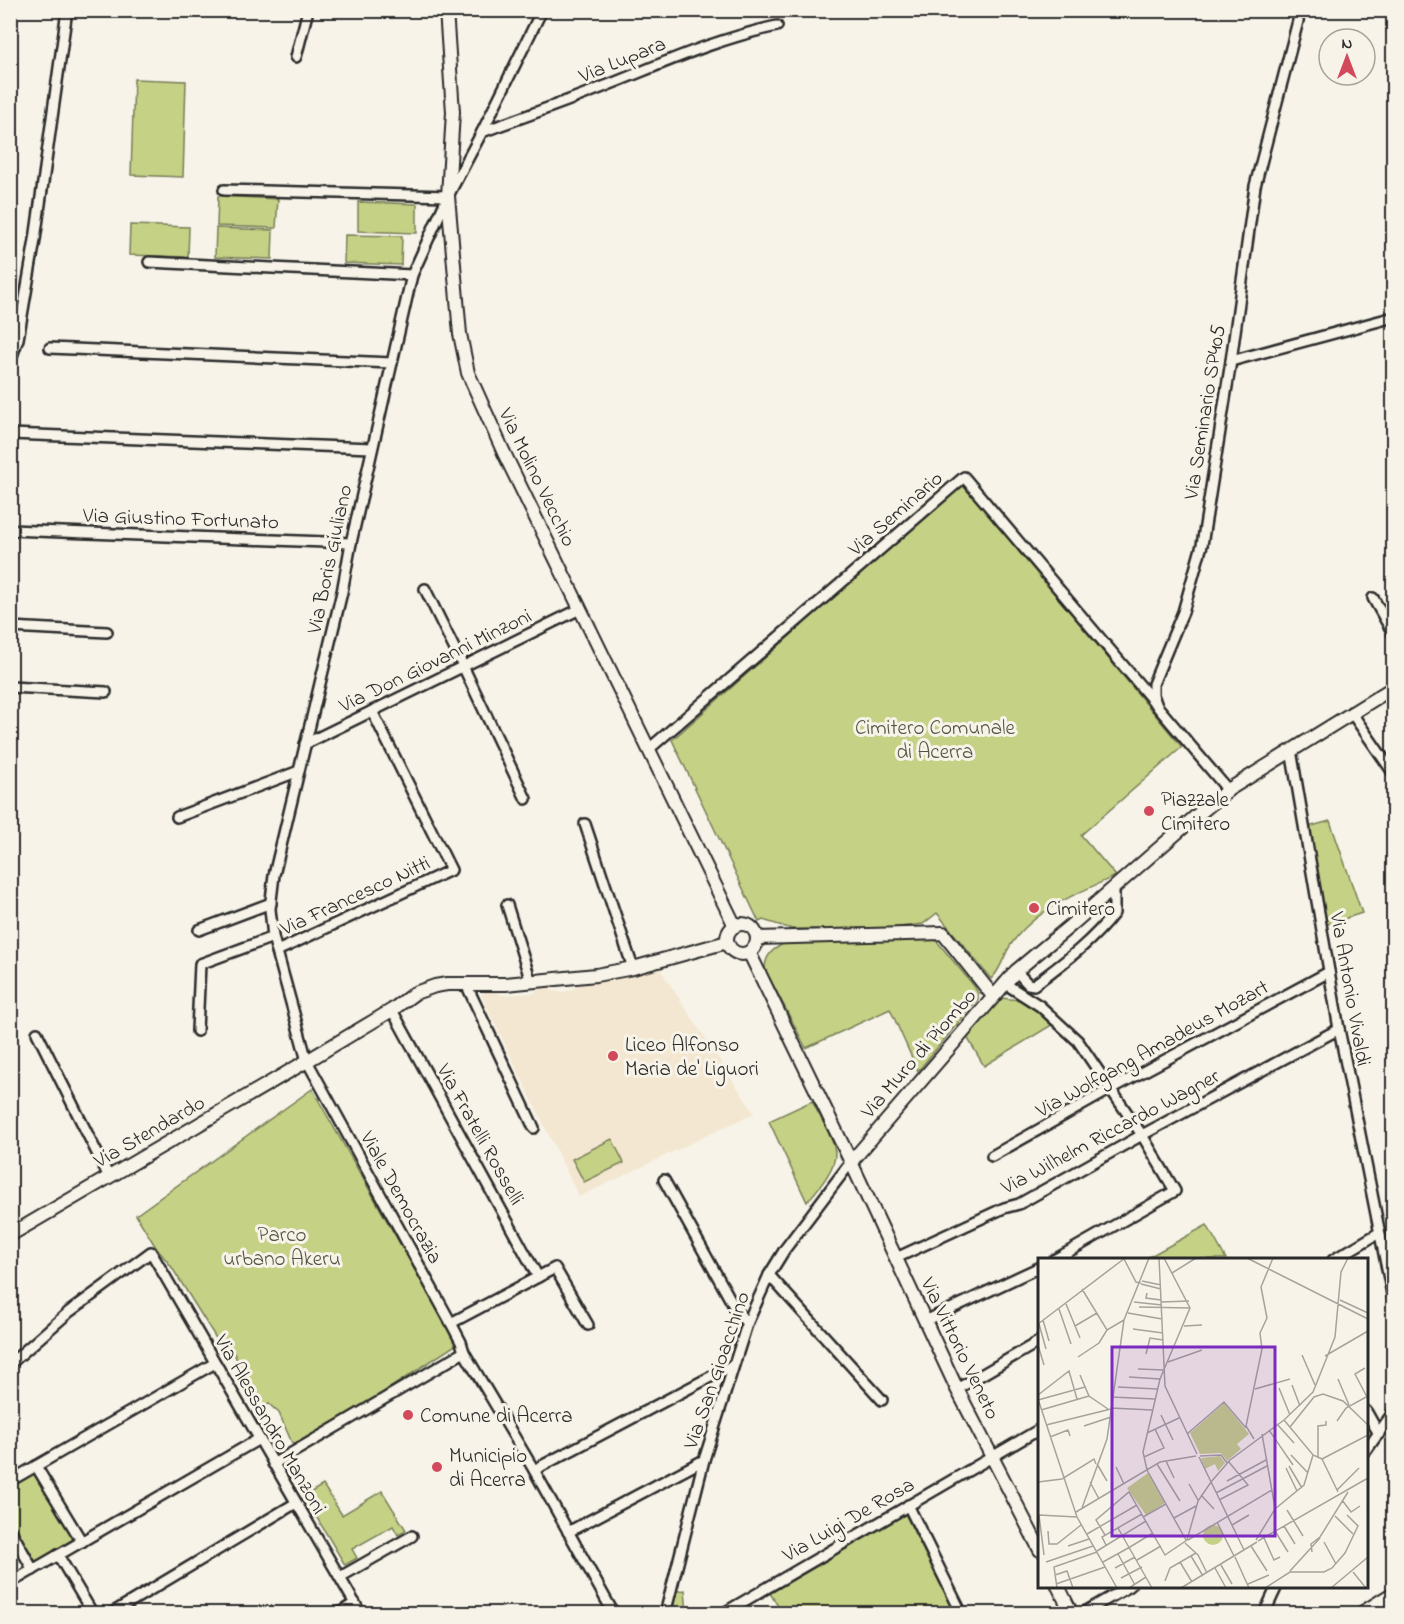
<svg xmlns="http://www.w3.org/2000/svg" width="1404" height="1624" viewBox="0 0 1404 1624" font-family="'Indie Flower',sans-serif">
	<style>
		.built { fill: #f3e7d1 }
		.green { fill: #c5d285; stroke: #787e58; stroke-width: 1.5 }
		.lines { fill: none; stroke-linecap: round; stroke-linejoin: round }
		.minor-casing { stroke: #2b2b2b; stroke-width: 14 }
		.tertiary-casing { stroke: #2b2b2b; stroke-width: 16 }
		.secondary-casing { stroke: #2b2b2b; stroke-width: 18 }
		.minor { stroke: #f7f3e8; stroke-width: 9 }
		.tertiary { stroke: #f7f3e8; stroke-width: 12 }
		.secondary { stroke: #f7f3e8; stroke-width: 14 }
		.poi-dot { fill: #d1495b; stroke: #f7f3e8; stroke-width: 2 }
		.labels { text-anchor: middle; stroke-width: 6; stroke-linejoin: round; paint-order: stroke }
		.street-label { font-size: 21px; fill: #2b2b2b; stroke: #f7f3e8 }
		.park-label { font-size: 21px; fill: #525542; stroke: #f7f3e8 }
		.poi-label { font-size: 21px; fill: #2b2b2b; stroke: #f7f3e8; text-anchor: start }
		.inset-road { fill: none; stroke: #a5a39c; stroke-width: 1.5 }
		.view { fill: #7b2cbf; fill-opacity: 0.15; stroke: #7b2cbf; stroke-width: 3 }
		.inset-edge { fill: none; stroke: #2b2b2b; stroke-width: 3 }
	</style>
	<rect width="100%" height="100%" fill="#f7f3e8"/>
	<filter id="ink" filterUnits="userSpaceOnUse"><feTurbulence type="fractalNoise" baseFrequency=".0167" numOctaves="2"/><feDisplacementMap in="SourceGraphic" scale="12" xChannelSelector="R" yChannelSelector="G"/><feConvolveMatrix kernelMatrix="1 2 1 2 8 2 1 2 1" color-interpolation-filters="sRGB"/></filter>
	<g filter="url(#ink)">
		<path class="built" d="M660,969L754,1113L579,1197L481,995L487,990H496L502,995L534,993L539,988L548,987L553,991L560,992L569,991L581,984L613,980Z"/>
		<g class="green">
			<path d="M134,79L186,81L183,177L131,175Z"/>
			<path d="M218,196L278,199L276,228L217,226Z"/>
			<path d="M358,202L417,204V233L358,231Z"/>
			<path d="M130,225L189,227L188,257L129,255Z"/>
			<path d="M216,228L273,230L272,259L215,257Z"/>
			<path d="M345,235L402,236L401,265L344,263Z"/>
			<path d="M963,483L1182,747L1081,835L1116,876C1079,892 1036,909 1012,943C1003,955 1002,969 991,979L937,913L923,924L882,929H792L763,920L759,922L672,740Z"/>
			<path d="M1330,821L1362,913L1325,925L1308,827Z"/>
			<path d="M935,939L974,986L978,993V999L918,1071L890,1009L806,1048L765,969C765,955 773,949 785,943Z"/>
			<path d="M1001,998L1020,1000L1033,1006L1055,1023L984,1066L967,1037Z"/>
			<path d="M312,1089L457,1344L295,1450L279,1413L269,1404L257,1410L232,1348L224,1351L171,1266L157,1249L136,1215Z"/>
			<path d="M812,1101C818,1114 835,1140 835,1153C836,1169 817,1190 807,1202L769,1121Z"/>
			<path d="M612,1139L624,1163L584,1182L572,1159Z"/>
			<path d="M1207,1225L1226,1259H1145Z"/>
			<path d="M34,1470L75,1538L36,1562L11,1520V1485Z"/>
			<path d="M323,1485L342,1515L382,1491L406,1530L398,1535L393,1526L352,1549L357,1558L345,1565L304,1496Z"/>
			<path d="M905,1514L955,1613H782L770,1593Z"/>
			<path d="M685,1590L687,1613L665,1614L670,1592Z"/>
		</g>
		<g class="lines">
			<g class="minor-casing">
				<g id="minor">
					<path d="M542,10L482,132L448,196L412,275L351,543L342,592L274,875L270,909L273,937L307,1061L451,1323L461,1342L464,1352L534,1470L614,1614"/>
					<path d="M296,57L308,10"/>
					<path d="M482,132C523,117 563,103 603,87C662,64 715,39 777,26"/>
					<path d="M224,190L448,196"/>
					<path d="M149,262L412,275"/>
					<path d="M50,348L392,363"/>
					<path d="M1231,361L1394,317"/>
					<path d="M10,362L18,339L35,240L67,10"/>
					<path d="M10,434L372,448"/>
					<path d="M10,530L351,543"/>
					<path d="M425,589L463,666L526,799"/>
					<path d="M1373,598L1394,635"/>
					<path d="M10,627L107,632"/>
					<path d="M10,687L106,692"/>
					<path d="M1351,712L1394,774"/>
					<path d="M305,744L580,609"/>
					<path d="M649,749L964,477L1154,702"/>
					<path d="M1291,750L1339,1029L1394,1304"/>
					<path d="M1228,790L1157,706L1153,695V684L1183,612L1202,545L1231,361L1255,186L1298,21L1299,10"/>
					<path d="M177,817L299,771"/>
					<path d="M585,824L633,968"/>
					<path d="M507,905L531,982"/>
					<path d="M199,930L271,903"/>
					<path d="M277,951L451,870L372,711"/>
					<path d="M1016,971L1028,984L1034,985C1063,963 1092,942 1114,913V887"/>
					<path d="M1004,983L1040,1006L1078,1041L1142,1135L1175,1191L1054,1260"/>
					<path d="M466,984L534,1128"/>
					<path d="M392,1010L538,1277L555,1268L588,1325"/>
					<path d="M197,1031L200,964L273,937"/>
					<path d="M37,1033L109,1177"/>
					<path d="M992,1156L1111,1089L1329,972"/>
					<path d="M664,1180L735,1308L747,1324"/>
					<path d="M896,1258L1004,1208L1019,1204L1142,1135L1339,1029"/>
					<path d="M1333,1260L1379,1233"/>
					<path d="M769,1275L882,1400"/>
					<path d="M925,1321L1040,1267"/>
					<path d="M451,1323L538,1277"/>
					<path d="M10,1364L69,1312L151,1252L361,1614"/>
					<path d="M957,1389L1040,1341"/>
					<path d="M1366,1411L1379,1434"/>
					<path d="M1366,1451L1394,1411"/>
					<path d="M273,1464L464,1352"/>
					<path d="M36,1466L82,1542"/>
					<path d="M534,1470L733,1365"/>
					<path d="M10,1481L215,1363"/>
					<path d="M908,1505L962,1614"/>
					<path d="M10,1529L33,1570"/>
					<path d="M568,1532L704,1460"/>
					<path d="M58,1555L93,1614"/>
					<path d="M340,1577L412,1536"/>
					<path d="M10,1583L259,1439"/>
					<path d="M110,1614L296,1503"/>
					<path d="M338,1614L355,1603"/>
					<path d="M665,1614L704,1460L747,1324L769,1275L785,1249L851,1162"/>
					<path d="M722,1614L1040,1429"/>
					<path d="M1081,1614L1130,1586"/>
					<path d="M1264,1614L1277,1586"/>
				</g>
			</g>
			<g class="tertiary-casing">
				<g id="tertiary">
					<path d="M446,10L453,112L448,196L460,334L468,373L504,453L735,926"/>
					<circle cx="742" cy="939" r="15"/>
					<path d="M757,938L943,933L993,996"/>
					<path d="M749,952L851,1162L957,1389L1040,1550"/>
					<path d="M851,1162L1016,971L1070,926L1195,817L1228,790L1394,687"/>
					<path d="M10,1235L307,1061L392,1010L415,993L435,986L447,984H506L596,975L633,968L727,942"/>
					<path d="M1058,1586L1072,1614"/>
				</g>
			</g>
			<g class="secondary-casing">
				<path id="secondary" d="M1362,1614L1394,1594"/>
			</g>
			<use href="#minor" class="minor"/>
			<use href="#tertiary" class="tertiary"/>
			<use href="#secondary" class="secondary"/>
		</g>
	</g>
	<g class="poi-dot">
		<circle cx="1149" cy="811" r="6"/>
		<circle cx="1034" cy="908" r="6"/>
		<circle cx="613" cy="1056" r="6"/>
		<circle cx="408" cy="1415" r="6"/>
		<circle cx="437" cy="1467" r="6"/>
	</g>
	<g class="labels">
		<g class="street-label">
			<text transform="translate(622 59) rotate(-22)" y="7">Via Lupara</text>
			<text transform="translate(1204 412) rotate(-81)" y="7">Via Seminario SP405</text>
			<text transform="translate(538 477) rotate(64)" y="7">Via Molino Vecchio</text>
			<text transform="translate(895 513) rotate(-41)" y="7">Via Seminario</text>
			<text transform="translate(181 518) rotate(2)" y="7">Via Giustino Fortunato</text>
			<text transform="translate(329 559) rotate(-78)" y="7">Via Boris Giuliano</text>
			<text transform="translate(435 660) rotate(-26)" y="7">Via Don Giovanni Minzoni</text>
			<text transform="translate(355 895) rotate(-25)" y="7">Via Francesco Nitti</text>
			<text transform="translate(1351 989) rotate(80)" y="7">Via Antonio Vivaldi</text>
			<text transform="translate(1152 1048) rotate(-29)" y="7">Via Wolfgang Amadeus Mozart</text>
			<text transform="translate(918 1053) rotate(-49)" y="7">Via Muro di Piombo</text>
			<text transform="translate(149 1131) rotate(-30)" y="7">Via Stendardo</text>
			<text transform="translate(1110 1131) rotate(-28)" y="7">Via Wilhelm Riccardo Wagner</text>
			<text transform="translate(481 1134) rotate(61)" y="7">Via Fratelli Rosselli</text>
			<text transform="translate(402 1197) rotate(61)" y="7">Viale Democrazia</text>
			<text transform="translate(961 1348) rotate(64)" y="7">Via Vittorio Veneto</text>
			<text transform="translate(716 1370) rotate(-71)" y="7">Via San Gioacchino</text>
			<text transform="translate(271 1424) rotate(60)" y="7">Via Alessandro Manzoni</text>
			<text transform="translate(848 1519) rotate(-30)" y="7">Via Luigi De Rosa</text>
		</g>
		<g class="park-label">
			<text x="935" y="734">Cimitero Comunale<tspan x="935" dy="24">di Acerra</tspan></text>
			<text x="282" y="1241">Parco<tspan x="282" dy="24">urbano Akeru</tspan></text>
		</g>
		<g class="poi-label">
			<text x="1161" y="806">Piazzale<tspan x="1161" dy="24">Cimitero</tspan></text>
			<text x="1046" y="915">Cimitero</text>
			<text x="625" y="1051">Liceo Alfonso<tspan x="625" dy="24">Maria de' Liguori</tspan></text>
			<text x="420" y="1422">Comune di Acerra</text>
			<text x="449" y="1462">Municipio<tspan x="449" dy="24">di Acerra</tspan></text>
		</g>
	</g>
	<g transform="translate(1038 1258)">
		<rect width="330" height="330" fill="#f7f3e8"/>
		<path d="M186,145L211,176L199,186L203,191L189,203L183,195L162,196L152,175ZM182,198L187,205L180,213L177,206L167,211L163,200ZM110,215L127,245L108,257L89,230ZM165 277a10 10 0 1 1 20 0a10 10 0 1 1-20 0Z" fill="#c5d285"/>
		<path class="inset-road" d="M121,0L127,128L159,196M126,0L152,50L122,121L105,194L109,212L148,282M209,0L330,61M86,1L98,24L103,25M134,15L158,0M104,23L123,27M103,26L123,31M44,31L69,72L86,62M109,35L108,40L123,42M302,42L330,55M96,44L124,47M123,44L151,43M28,46L42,80M101,49L152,50M21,51L33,86M90,55L124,61M5,62L11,83M0,66L87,0M1,66L8,91M37,68L59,55M146,68L164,67M95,71L125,75M0,87L6,107M108,96L112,80L125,82M264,97L277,127M287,98L330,73M40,99L61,85L69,72M130,104L164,92M327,110L317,116L329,139M100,111L126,112M42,117L51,138L70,151M91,119L122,121M300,121L311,147M254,127L262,148M80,129L119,131M241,130L252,157M217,131L252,121M0,137L31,113L39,141M73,139L117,141M0,141L39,259L79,330M0,142L47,129M73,150L114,152M3,152L51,138M123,157L135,182M246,162L275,197L284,201M299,163L308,150L330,138M239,166L256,185M8,167L73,151M46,168L73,159M252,169L276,139L285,136L305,143L330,167M231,172L255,207M109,175L141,160M149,176L186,144L208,170M224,176L237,250M12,179L30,172L32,178M216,181L208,168L224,91L222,75L229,60L223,29L235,0M253,197L270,215M162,198L183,197L189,205M106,199L126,190L117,171M161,199L206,292M280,200V168L288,167V163M284,201L330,177M284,201L300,234M128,203L136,220M59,206L69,223M119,206L142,243M251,208L264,230M78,209L86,226M248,210L259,233M189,223L228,202M0,224L24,221L56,201L58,206M52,224L61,241M151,226L160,242M299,232L321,210M178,235L229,208M163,237L176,251M181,242L210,227L190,203M304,242L313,254L322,248M44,250L69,181L86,62L111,0M249,252L265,278M38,254L122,204L158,198M1,257L6,297M1,257L39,259M297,258L315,276M105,259L128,246M136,260L158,248M179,264L196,298M194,267L211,257M246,268L257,286M80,270L114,330M10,273L11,286H19L43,267M237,273L250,294M49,276L99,247M67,277L58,262L91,234L127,297L149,282L160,243L173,224L192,202L246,162L275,134L297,79L303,14L310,0M226,280L236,302L242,299M150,282L234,232M218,282L237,251L266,227L275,197M220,283L330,220M286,284L298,306M147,285L160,297L169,315M68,287L64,279L104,256M30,288L51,281M213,288L229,313M92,289L115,275M59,293L108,263M274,294L273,286L282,279L310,234M80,296L97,327M153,298L165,318M197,299L211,330M99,302L123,288M8,304L55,288M65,304L92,289M142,304L154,324M183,307L194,326M77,310L97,299M177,310L188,330M252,313L282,280M315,314L328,330M17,317L29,313L35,330M83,320L104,309M127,323L132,310L158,295M18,326L67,309M210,326L231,317M19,330L16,309L59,294M91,330L108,319M143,330L219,284M227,330L252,314H286L294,310L307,295L320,268L309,257M293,330L330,299"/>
		<path class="view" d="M74,89H237V278H74Z"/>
		<rect width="330" height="330" class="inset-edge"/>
	</g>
	<rect width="1404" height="1624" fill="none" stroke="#f7f3e8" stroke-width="36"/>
	<rect x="18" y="18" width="1368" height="1588" fill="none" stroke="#2b2b2b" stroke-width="2" filter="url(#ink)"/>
	<g transform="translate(1347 57)"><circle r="28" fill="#f7f3e8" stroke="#a5a39c" stroke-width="1.5"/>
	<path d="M0-4.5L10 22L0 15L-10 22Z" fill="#d1495b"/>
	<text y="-9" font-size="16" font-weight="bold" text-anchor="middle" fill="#2b2b2b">N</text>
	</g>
</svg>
